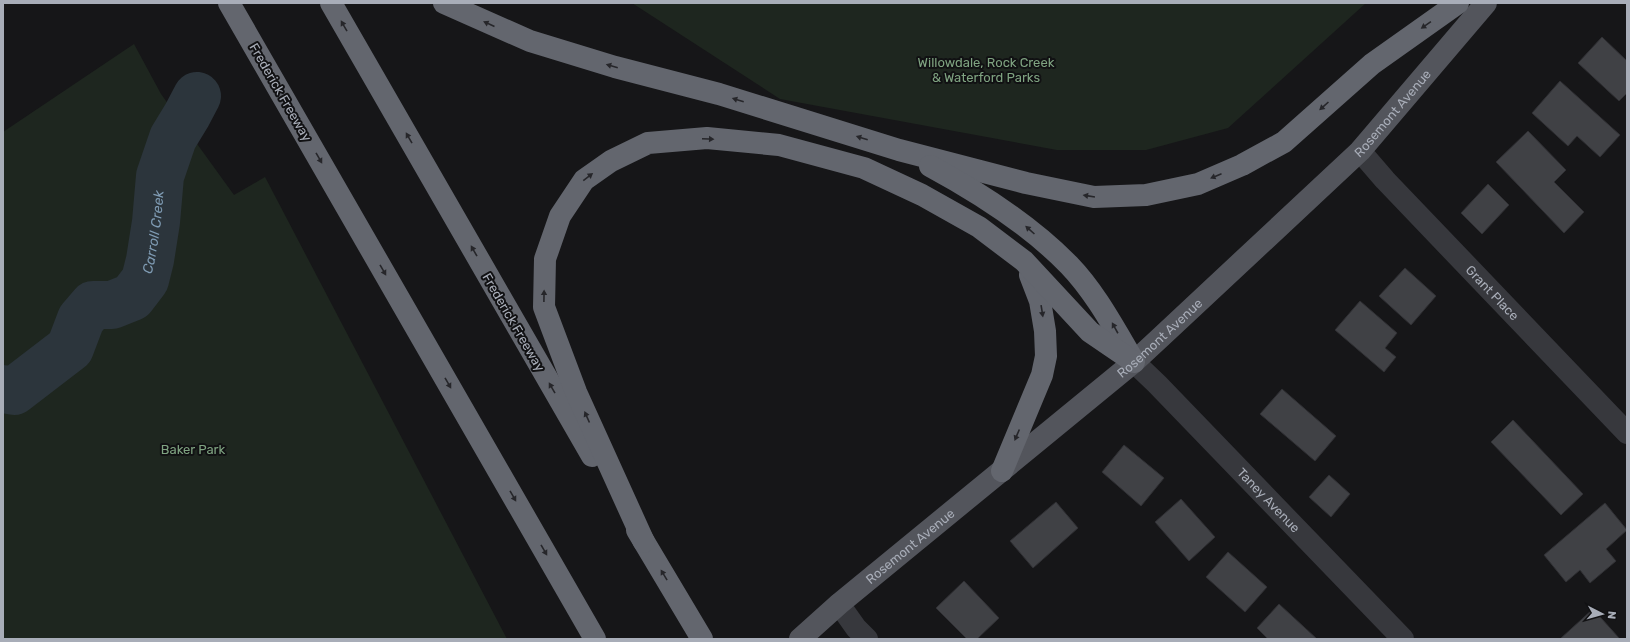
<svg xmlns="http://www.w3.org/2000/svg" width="1630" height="642" viewBox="0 0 1630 642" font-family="Rubik,sans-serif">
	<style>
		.green { fill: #1e261f }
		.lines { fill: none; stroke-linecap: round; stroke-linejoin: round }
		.river { stroke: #2c353c; stroke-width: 48 }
		.building { fill: #404145; stroke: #303034 }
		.minor { stroke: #37383d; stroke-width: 22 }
		.major { stroke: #53555c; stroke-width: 22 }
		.highway { stroke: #63666e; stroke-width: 22 }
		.oneway { fill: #26262a }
		.labels { text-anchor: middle; stroke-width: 4; stroke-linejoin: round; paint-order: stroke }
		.park-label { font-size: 13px; fill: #7fa381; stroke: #111113 }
		.street-label { font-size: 13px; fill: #a8adb8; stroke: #111113 }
		.water-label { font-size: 14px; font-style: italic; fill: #7f9bb3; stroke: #111113 }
	</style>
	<rect width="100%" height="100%" fill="#161618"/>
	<g class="green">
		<path d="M632,3H1366L1228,128L1146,150H1057L780,99Z"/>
		<path d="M134,44L161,94L234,195L265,177L507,639H3V132Z"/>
	</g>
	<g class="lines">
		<path class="river" id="s1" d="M3,389L14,391L70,348L81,319L93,305H112L132,297L145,280L150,260L156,222L160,176L173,138L187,115L197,96"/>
	</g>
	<g class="building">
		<path d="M1602,37L1627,61V93L1619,101L1578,63Z"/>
		<path d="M1560,81L1620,135L1600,157L1577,136L1568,146L1532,113Z"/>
		<path d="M1528,131L1566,170L1554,182L1584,212L1564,233L1496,162Z"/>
		<path d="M1488,184L1509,205L1482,234L1461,213Z"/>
		<path d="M1405,268L1436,296L1411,325L1379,296Z"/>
		<path d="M1360,301L1397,333L1385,348L1396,357L1384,372L1335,330Z"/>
		<path d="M1282,389L1336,436L1315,461L1260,414Z"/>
		<path d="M1513,420L1583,494L1561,515L1491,442Z"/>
		<path d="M1124,445L1164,478L1141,506L1102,472Z"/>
		<path d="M1329,475L1350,494L1331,517L1309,497Z"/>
		<path d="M1181,499L1215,537L1189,561L1155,522Z"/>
		<path d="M1056,502L1078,528L1033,568L1010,541Z"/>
		<path d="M1605,503L1627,530L1606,549L1616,561L1590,583L1580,570L1566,582L1544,555Z"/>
		<path d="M1228,552L1267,587L1245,612L1206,577Z"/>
		<path d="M964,581L999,618L977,639H967L936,608Z"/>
		<path d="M1279,604L1317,639H1268L1257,628Z"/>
		<path d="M1593,609L1619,638L1618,639H1560Z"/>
	</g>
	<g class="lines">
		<g class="minor">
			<path id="s2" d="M1360,151L1385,180L1627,433"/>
			<path id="s3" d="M1134,362L1157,384L1403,639"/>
			<path d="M839,604L856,628L867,639"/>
		</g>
		<path class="major" id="s4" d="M800,639L839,604L1134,362L1162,336L1360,151L1486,3"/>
		<g class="highway">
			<path d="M229,3L595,639"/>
			<path d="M331,3L592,456"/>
			<path d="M444,3L530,41L615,67L719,94L899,150L1026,183L1094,197L1146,195L1198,184L1242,165L1284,142L1372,64L1458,3"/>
			<path d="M930,166C980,193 1029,224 1069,265C1095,292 1113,326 1132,358"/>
			<path d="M1002,471L1042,375L1046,356L1045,331L1040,301L1030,275"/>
			<path d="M637,530L702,639"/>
			<path d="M644,542L576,392L544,307L545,259L560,216L584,180L611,161L648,143L707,138L779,145L864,168L922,195L979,227L1024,261L1090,332L1134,362"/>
		</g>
	</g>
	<defs><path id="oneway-solid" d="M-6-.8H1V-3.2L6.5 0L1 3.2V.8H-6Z"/></defs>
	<g class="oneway">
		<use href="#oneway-solid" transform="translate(489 24) rotate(-156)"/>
		<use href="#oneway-solid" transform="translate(1426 25) rotate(145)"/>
		<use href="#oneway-solid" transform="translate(344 26) rotate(-120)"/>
		<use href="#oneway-solid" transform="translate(612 66) rotate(-164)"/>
		<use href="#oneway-solid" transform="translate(738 100) rotate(-163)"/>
		<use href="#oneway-solid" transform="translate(1324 106) rotate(138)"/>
		<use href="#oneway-solid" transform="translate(409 138) rotate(-120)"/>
		<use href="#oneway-solid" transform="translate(862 138) rotate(-163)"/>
		<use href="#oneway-solid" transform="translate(708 139) rotate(2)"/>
		<use href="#oneway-solid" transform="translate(319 158) rotate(60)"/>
		<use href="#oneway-solid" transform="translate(1216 176) rotate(157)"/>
		<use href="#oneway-solid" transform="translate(588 177) rotate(-38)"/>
		<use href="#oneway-solid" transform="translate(1089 196) rotate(-171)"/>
		<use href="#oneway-solid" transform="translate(1030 230) rotate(-138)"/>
		<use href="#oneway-solid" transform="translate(474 251) rotate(-120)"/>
		<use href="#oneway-solid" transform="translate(383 270) rotate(60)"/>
		<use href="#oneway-solid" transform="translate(544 296) rotate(-89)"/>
		<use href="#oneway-solid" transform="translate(1042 311) rotate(81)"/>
		<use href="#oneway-solid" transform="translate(1115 328) rotate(-119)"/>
		<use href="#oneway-solid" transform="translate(448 383) rotate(60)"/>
		<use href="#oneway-solid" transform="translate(552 388) rotate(-120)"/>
		<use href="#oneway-solid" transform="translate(587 417) rotate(-114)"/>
		<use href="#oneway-solid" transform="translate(1017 435) rotate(113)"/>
		<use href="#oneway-solid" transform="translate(513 496) rotate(60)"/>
		<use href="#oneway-solid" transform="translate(544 550) rotate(60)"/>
		<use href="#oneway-solid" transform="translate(664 575) rotate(-121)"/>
	</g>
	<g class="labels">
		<g class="park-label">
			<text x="986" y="67">Willowdale, Rock Creek<tspan x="986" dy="15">&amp; Waterford Parks</tspan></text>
			<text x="193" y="454">Baker Park</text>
		</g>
		<g class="street-label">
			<text transform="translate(281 92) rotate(60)" y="5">Frederick Freeway</text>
			<text dy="5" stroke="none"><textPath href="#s4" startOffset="793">Rosemont Avenue</textPath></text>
			<text dy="5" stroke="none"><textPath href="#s2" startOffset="194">Grant Place</textPath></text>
			<text transform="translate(514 322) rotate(60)" y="5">Frederick Freeway</text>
			<text dy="5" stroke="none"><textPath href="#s4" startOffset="469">Rosemont Avenue</textPath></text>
			<text dy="5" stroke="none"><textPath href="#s3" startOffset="193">Taney Avenue</textPath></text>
			<text dy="5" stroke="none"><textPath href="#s4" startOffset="144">Rosemont Avenue</textPath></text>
		</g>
		<g class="water-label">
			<text dy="5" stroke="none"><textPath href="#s1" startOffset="242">Carroll Creek</textPath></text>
		</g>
	</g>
	<rect width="1630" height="642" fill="none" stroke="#a8adb8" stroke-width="8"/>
	<g transform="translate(1602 614) rotate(96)" stroke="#111113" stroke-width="3" paint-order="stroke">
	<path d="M0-3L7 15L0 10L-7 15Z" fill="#a8adb8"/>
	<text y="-6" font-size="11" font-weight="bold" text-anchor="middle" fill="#a8adb8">N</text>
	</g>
</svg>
